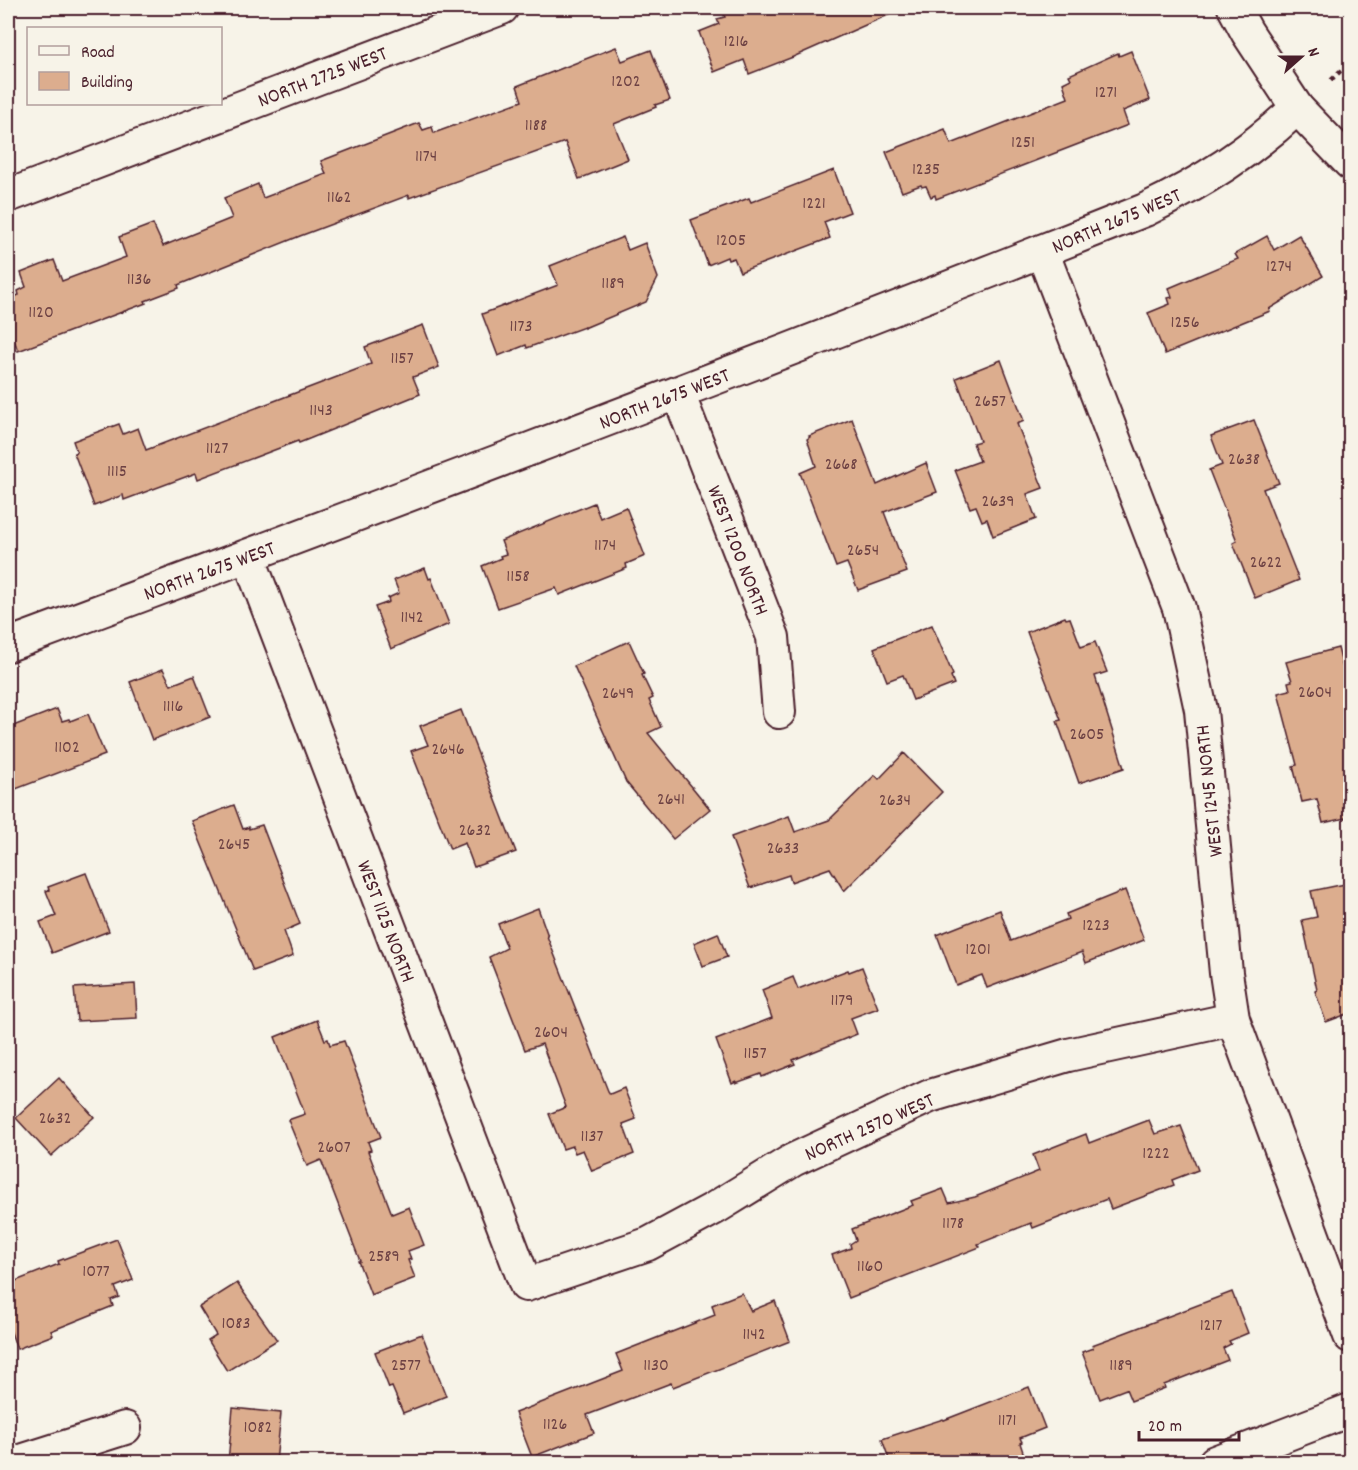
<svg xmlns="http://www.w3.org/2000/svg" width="1358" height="1470" viewBox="0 0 1358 1470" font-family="Dekko,sans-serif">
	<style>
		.building { fill: #dcad8e; stroke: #4a1f2b; stroke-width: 1.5 }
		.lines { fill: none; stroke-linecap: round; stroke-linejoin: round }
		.street-casing { stroke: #4a1f2b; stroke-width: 36 }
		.path { stroke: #4a1f2b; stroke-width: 4; stroke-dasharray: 4.5 4.5; stroke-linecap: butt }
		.street { stroke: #f7f3e8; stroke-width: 32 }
		.labels { text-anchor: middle; stroke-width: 5; stroke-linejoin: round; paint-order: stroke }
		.number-label { font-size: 18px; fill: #6e4244 }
		.street-label { font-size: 21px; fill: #4a1f2b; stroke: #f7f3e8 }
	</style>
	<rect width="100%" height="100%" fill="#f7f3e8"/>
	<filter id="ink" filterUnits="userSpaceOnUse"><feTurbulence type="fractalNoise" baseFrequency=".0167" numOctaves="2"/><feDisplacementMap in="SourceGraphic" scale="12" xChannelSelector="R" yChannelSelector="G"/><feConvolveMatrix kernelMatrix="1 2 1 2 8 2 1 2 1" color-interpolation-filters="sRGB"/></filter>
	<g filter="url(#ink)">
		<g class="building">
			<path d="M721,8H904L793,57L749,74L744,60L714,72L699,32L719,24L717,19L725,17Z"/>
			<path d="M616,47L622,61L651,50L670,100L655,105L656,107L614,124L628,159L579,179L565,142L409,198V195L300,236L178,285L179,288L145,301L146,303L18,351L8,323V299L19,295L18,291L26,287L21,273L54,260L62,281L126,257L119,237L153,224L163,246L232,218L224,198L258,184L263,198L326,174L321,161L419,123L423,130L432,127L434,133L522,101L517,86Z"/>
			<path d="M1131,51L1150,100L1123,111L1128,125L936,199L935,195L931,197L926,186L922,187L921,185L902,192L886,152L945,129L951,144L1068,98L1063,83L1071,79L1069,75L1118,53L1119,56Z"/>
			<path d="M834,170L850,212L824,222L830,238L740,272L734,258L728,260L727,257L708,265L691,220L749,198L751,202Z"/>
			<path d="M1299,235L1323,276L1269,309L1270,311L1165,354L1148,313L1170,304L1168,298L1172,297L1169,288L1238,259L1235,254L1267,236L1274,250Z"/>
			<path d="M623,237L628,250L645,243L658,278L646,302L584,328V327L527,348L526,345L498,356L482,314L558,285L550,266Z"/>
			<path d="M423,325L439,367L413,377L420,394L299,443L298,441L198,479L196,473L124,500L123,495L94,506L74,453L77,452L73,441L119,424L123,434L138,428L146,450L371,364L365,347Z"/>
			<path d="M1001,360L1024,421L1017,424L1043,488L1027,494L1036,519L993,536L987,519L982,521L976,506L970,508L955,470L980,461L973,443L980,441L956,378Z"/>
			<path d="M852,419L877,485L926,463L937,492L884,512L907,572L858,590L847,563L836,567L800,473L816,466L807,439L810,437L809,436Z"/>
			<path d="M1254,420L1279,483L1263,489L1299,580L1255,598L1233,543L1237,541L1209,470L1222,465L1211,436Z"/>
			<path d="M594,503L600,518L626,507L645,556L626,564L627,568L559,595L556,588L498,608L482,566L501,558L500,556L506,554L501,541Z"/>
			<path d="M425,568L429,579L431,578L449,624L391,649L375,607L389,602L388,598L399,593L394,580Z"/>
			<path d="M1065,617L1066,619L1070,618L1081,647L1095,642L1107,672L1095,676L1124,768L1079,783L1057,721L1061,720L1027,632Z"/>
			<path d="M932,625L953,675L951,676L954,684L913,700L903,675L887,681L874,648Z"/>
			<path d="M629,641L644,674L642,675L653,698L649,700L661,727L648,733L710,809L673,839L626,782L574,666Z"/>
			<path d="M1338,648L1346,680L1343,681L1350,710V817L1323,823L1317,799L1302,802L1293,766L1297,765L1278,693L1290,690L1288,682L1292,681L1286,662Z"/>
			<path d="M163,669L171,685L194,676L210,717L152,740L130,682Z"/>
			<path d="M57,709L62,721L69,719L70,721L88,714L105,755L8,792V728Z"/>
			<path d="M461,710L516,852L474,867L465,843L450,849L411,751L428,745L420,726Z"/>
			<path d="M904,753L942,792L844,891L830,868L791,882L789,875L750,888L731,837L789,816L795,832L829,820L875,775L879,779Z"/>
			<path d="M234,805L243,829L249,827V829L262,825L300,924L284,931L293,956L253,971L192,821Z"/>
			<path d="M86,873L109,931L52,953L40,922L56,916L46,891L49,890L48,887Z"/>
			<path d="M1350,883V1013L1326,1022L1315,991L1317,990L1302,920L1317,917L1311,891Z"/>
			<path d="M1125,890L1144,940L1086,963L1082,952L987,988L982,975L956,985L937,935L1000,910L1011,941L1068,919L1066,914Z"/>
			<path d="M538,908L548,936H547L608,1091L610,1094L624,1088L636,1119L623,1124L634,1154L592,1171L583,1150L575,1153L572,1146L563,1149L549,1114L566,1107L542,1044L525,1050L489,957L507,948L498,924Z"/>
			<path d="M718,933L727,957L703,966L694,943Z"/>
			<path d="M862,967L878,1008L851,1018L857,1034L793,1060L795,1064L762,1077L761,1074L736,1083V1081L732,1083L716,1040L772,1018L762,990L793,977L798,989L848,970L849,972Z"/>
			<path d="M135,984L137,1018L77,1021L74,988Z"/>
			<path d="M317,1020L325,1040L328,1039L330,1045L344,1041L381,1137L368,1142L371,1150L368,1151L392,1214L409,1207L424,1245L408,1251L411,1259L408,1260L415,1278L371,1295L358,1261H360L321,1160L307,1166L288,1120L305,1114L275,1037Z"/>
			<path d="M59,1078L94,1117L51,1156L16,1118Z"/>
			<path d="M1149,1120L1155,1134L1181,1126L1198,1170L1172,1180L1174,1185L1111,1209L1107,1199L1033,1228L1031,1223L978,1244L980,1247L849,1298L832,1255L851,1248L850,1244L856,1240L852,1229L913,1205L911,1201L943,1189L949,1203L975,1197L1039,1171L1033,1155L1086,1134L1089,1143Z"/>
			<path d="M117,1239L133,1280L115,1287L119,1297L111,1300L113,1306L51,1331L53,1335L17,1349L8,1324V1284L59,1264L58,1261Z"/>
			<path d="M237,1283L277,1340L227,1371L208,1340L216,1335L199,1307Z"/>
			<path d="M1232,1292L1248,1333L1229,1341L1231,1344L1223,1348L1228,1360L1164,1385L1165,1388L1131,1401L1126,1389L1100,1399L1082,1352L1093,1348L1092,1345L1111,1338Z"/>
			<path d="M742,1293L751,1311L775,1301L790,1341L673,1387L671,1383L587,1415L594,1433L532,1457L515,1413L623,1371L616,1354L715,1315L712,1305Z"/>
			<path d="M422,1334L446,1396L403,1413L392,1387L389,1388L375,1352Z"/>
			<path d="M1029,1387L1045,1428L1020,1438L1022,1442L1020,1443L1024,1455L1006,1462H890L882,1439L943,1419L944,1420Z"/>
			<path d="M233,1408L281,1413L276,1462H228Z"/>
		</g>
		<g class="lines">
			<g class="street-casing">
				<g id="street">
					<path d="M1234,8L1247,32L1297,108L1350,163"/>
					<path d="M8,196L502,8"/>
					<path d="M1042,251L1179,608L1201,710L1226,973L1233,1019L1350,1336"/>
					<path d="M678,393L773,637L779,712"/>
					<path d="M248,556L526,1285L648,1244L715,1208L793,1160L930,1096L1068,1055L1233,1019"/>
					<path d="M8,645C388,504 768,360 1145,210C1203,182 1250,152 1297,108"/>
					<path d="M18,1462L125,1428"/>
					<path d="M1215,1462L1350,1410"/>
				</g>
			</g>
			<path class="path" d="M1331,80L1350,63"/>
			<use href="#street" class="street"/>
		</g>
	</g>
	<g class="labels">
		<g class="number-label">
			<text x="736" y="46">1216</text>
			<text x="626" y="86">1202</text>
			<text x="1106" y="97">1271</text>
			<text x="536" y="130">1188</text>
			<text x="1023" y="147">1251</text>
			<text x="426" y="161">1174</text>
			<text x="926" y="174">1235</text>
			<text x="339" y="202">1162</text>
			<text x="814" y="208">1221</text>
			<text x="731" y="245">1205</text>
			<text x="1279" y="271">1274</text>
			<text x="139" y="284">1136</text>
			<text x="613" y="288">1189</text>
			<text x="41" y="317">1120</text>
			<text x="1185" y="327">1256</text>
			<text x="521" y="331">1173</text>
			<text x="402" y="363">1157</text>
			<text x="990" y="406">2657</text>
			<text x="321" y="415">1143</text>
			<text x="217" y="453">1127</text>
			<text x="1244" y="464">2638</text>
			<text x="841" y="469">2668</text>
			<text x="117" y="476">1115</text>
			<text x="998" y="506">2639</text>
			<text x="605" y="550">1174</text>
			<text x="863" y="555">2654</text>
			<text x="1266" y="567">2622</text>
			<text x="518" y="581">1158</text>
			<text x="412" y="622">1142</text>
			<text x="1315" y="697">2604</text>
			<text x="618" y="698">2649</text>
			<text x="173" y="711">1116</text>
			<text x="1087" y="739">2605</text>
			<text x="67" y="752">1102</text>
			<text x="448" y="754">2646</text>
			<text x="671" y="804">2641</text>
			<text x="895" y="805">2634</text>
			<text x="475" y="835">2632</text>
			<text x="234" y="849">2645</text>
			<text x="783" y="853">2633</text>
			<text x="1096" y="930">1223</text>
			<text x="978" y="954">1201</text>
			<text x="842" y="1005">1179</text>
			<text x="551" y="1037">2604</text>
			<text x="755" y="1058">1157</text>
			<text x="55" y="1123">2632</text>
			<text x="592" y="1141">1137</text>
			<text x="334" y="1152">2607</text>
			<text x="1156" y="1158">1222</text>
			<text x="953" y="1228">1178</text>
			<text x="384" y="1261">2589</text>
			<text x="870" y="1271">1160</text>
			<text x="96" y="1276">1077</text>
			<text x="236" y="1328">1083</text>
			<text x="1211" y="1330">1217</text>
			<text x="754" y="1339">1142</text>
			<text x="406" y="1370">2577</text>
			<text x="656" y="1370">1130</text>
			<text x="1121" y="1370">1189</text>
			<text x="1007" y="1425">1171</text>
			<text x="555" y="1429">1126</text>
			<text x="258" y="1432">1082</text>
		</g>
		<g class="street-label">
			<text transform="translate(322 76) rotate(-21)" y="7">NORTH 2725 WEST</text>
			<text transform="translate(1116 220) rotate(-23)" y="7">NORTH 2675 WEST</text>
			<text transform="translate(664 398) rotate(-21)" y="7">NORTH 2675 WEST</text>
			<text transform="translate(739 550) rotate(69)" y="7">WEST 1200 NORTH</text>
			<text transform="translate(209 570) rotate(-20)" y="7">NORTH 2675 WEST</text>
			<text transform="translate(1208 791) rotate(-96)" y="7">WEST 1245 NORTH</text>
			<text transform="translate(387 921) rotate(69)" y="7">WEST 1125 NORTH</text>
			<text transform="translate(869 1126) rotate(-24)" y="7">NORTH 2570 WEST</text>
		</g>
	</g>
	<rect width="1358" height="1470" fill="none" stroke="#f7f3e8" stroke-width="30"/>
	<rect x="15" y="15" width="1328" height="1440" fill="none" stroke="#4a1f2b" stroke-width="2" filter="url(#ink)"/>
	<rect x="27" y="27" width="195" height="78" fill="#f7f3e8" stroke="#b29e9c" stroke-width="1.5"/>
	<rect x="39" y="46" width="30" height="9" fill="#f7f3e8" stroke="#b29e9c" stroke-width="1.5"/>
	<text x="81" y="57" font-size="18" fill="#4a1f2b">Road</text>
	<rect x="39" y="72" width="30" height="18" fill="#dcad8e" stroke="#b29e9c" stroke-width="1.5"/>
	<text x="81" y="87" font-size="18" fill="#4a1f2b">Building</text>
	<g transform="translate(1301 57) rotate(69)" stroke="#f7f3e8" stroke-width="4.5" paint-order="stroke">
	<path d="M0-4.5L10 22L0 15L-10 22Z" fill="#4a1f2b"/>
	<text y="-9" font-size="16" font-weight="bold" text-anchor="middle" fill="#4a1f2b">N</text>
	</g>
	<path d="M1139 1431v9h100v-9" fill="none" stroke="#4a1f2b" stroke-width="3"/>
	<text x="1148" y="1431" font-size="18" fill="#4a1f2b" stroke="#f7f3e8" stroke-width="4.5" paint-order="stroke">20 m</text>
</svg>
